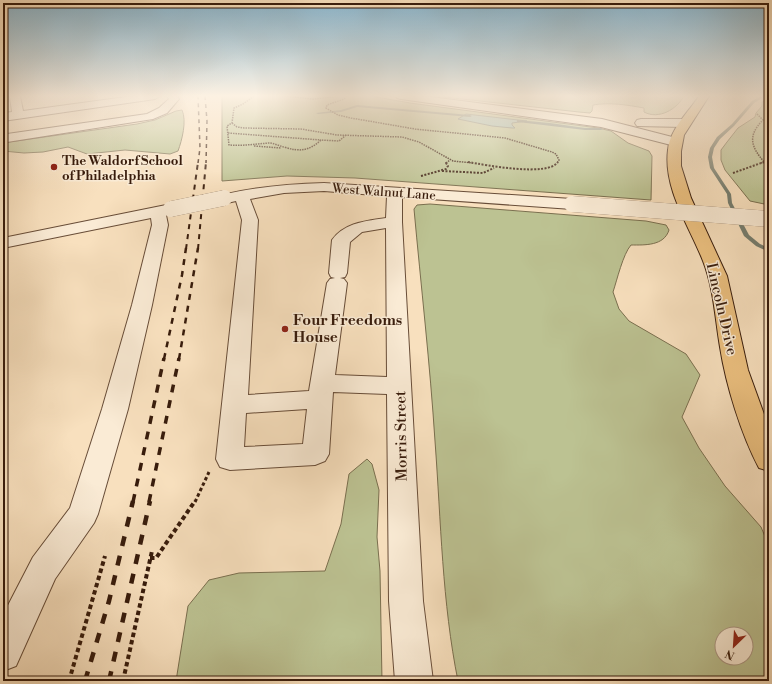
<svg xmlns="http://www.w3.org/2000/svg" width="772" height="684" viewBox="0 0 772 684" font-family="'Libre Bodoni',serif">
	<style>
		.green { fill: #bcc292; stroke: #7a6f4f; fill-rule: evenodd }
		.water { fill: #9dbdb1; stroke: #757d6f }
		.lines { fill: none; stroke-linecap: round; stroke-linejoin: round }
		.stream { fill: #757d6f; fill-rule: evenodd }
		.minor-casing { stroke: #684d38; stroke-width: 2 }
		.major-casing { stroke: #381c0c; stroke-width: 2 }
		.path-far3 { stroke: #381c0c; stroke-width: 1.5; stroke-dasharray: 1.5 1; stroke-linecap: butt }
		.path-far2 { stroke: #381c0c; stroke-width: 2; stroke-dasharray: 2 1.5; stroke-linecap: butt }
		.path-far1 { stroke: #381c0c; stroke-width: 3; stroke-dasharray: 3.5 2.5; stroke-linecap: butt }
		.path { stroke: #381c0c; stroke-width: 4; stroke-dasharray: 4.5 3; stroke-linecap: butt }
		.minor { fill: #faebd5; fill-rule: evenodd }
		.major { fill: #ecc07f; fill-rule: evenodd }
		.rail-far4 { stroke: #381c0c; stroke-width: 1.5; stroke-dasharray: 4 4; stroke-linecap: butt }
		.rail-far3 { stroke: #381c0c; stroke-width: 2; stroke-dasharray: 5 5; stroke-linecap: butt }
		.rail-far2 { stroke: #381c0c; stroke-width: 2.5; stroke-dasharray: 6 6; stroke-linecap: butt }
		.rail-far1 { stroke: #381c0c; stroke-width: 3.5; stroke-dasharray: 8 8; stroke-linecap: butt }
		.rail { stroke: #381c0c; stroke-width: 4.5; stroke-dasharray: 10 10; stroke-linecap: butt }
		.minor-bridge-casing { stroke: #684d38; stroke-width: 16; stroke-linecap: butt }
		.minor-bridge { stroke: #faebd5; stroke-width: 16 }
		.poi-dot { fill: #8f2418; stroke: #faebd5; stroke-width: 1.5 }
		.labels { text-anchor: middle; stroke-width: 3; stroke-linejoin: round; paint-order: stroke }
		.far-poi-label { font-size: 13px; font-weight: bold; fill: #381c0c; stroke: #faebd5; text-anchor: start }
		.far-street-label { font-size: 13px; fill: #381c0c; stroke: #faebd5 }
		.street-label { font-size: 15px; fill: #381c0c; stroke: #faebd5 }
		.poi-label { font-size: 15px; font-weight: bold; fill: #381c0c; stroke: #faebd5; text-anchor: start }
	</style>
	<rect width="100%" height="100%" fill="#f8e0be"/>
	<filter id="stains"><feTurbulence type="fractalNoise" baseFrequency=".005" numOctaves="4"/><feColorMatrix values="0 0 0 0 .2 0 0 0 0 .09 0 0 0 0 .02 0 0 0 .5 -.17"/></filter>
	<radialGradient id="worn" r=".72"><stop offset=".6" stop-color="#630" stop-opacity="0"/><stop offset="1" stop-color="#630" stop-opacity=".3"/></radialGradient>
	<g class="green">
		<path d="M222,96H371L410,103L598,128L611,131L628,143L649,151L652,156L651,200L355,178L287,176L222,181Z"/>
		<path d="M435,96H684C677,109 659,120 644,112V108C628,105 609,102 593,105L592,111L590,113L579,112Z"/>
		<path d="M769,99V205L750,201L725,170L721,160V150L727,142L738,128L755,117L756,113L762,106V102Z"/>
		<path d="M182,110C187,121 182,140 178,151L170,154L125,150L87,154L68,147L43,152L24,153L3,151V140L9,142L137,124L155,120L176,111Z"/>
		<path d="M430,204L646,221L666,225L669,230C664,246 645,245 631,245C623,254 617,280 613,292L619,309L629,321L686,354L700,375L682,417L699,448L725,486L761,527L769,546V681H458C442,602 441,521 435,441C430,364 421,286 414,209L417,205ZM722,634H746V658H722Z"/>
		<path d="M367,459L372,464L379,490L377,537L380,571L382,681H176L188,606L209,580L239,573L325,571L341,524L349,474Z"/>
	</g>
	<path class="water" d="M466,114L527,121L512,123V125L515,128H512L492,126L458,119Z"/>
	<g class="lines">
		<g class="stream">
			<path d="M761,96H765L754,103L734,126L720,139L714,148L712,157L714,168L731,194L732,203L749,235L760,244L769,248V252L756,246L744,236L728,203L727,194L710,168L708,157L710,148L717,137L732,124L752,101Z"/>
			<path d="M357,105L470,115L472,116L470,117L357,107L341,112L318,114L316,113L341,110Z"/>
			<path d="M517,120L550,123L585,128H601L603,129L601,130H585L518,122H517Z"/>
		</g>
		<g class="minor-casing">
			<g id="minor">
				<path d="M10,96H20L23,111L133,96H160L155,99L3,121V113L12,112Z"/>
				<path d="M167,96H177L179,99L167,113L153,119L7,142L3,141V135L7,134L147,114L159,108L169,99Z"/>
				<path d="M396,96H423L602,119L680,139L681,142L680,145L675,146L601,127L401,99L397,98Z"/>
				<path d="M641,119H684L688,120L690,123L688,126L684,127L637,126L635,123L637,120Z"/>
				<path d="M324,183L572,199L578,201L580,204L578,207L572,209L402,197V222L423,601L433,681H395L389,601L387,394L333,392L329,454L325,461L315,465L230,470L220,467L216,459L242,220L236,201L227,203L222,201L219,198L222,195C255,187 290,184 324,183ZM324,191L387,196L386,218C367,221 345,222 332,240L329,273L331,277L335,278L330,279L327,283L309,391L248,395L258,220L250,199L284,193ZM386,228L387,377L335,375L347,283L344,279L340,278L345,277L347,273L350,242L362,232ZM307,409L303,444L244,447L246,413Z"/>
				<path d="M171,204L177,206L179,209L177,212L166,215L168,225L152,305L128,409L98,514L94,523L55,579L16,666L3,671V615L33,557L70,508L102,409L132,305L152,225L151,218L3,248V238Z"/>
			</g>
		</g>
		<g class="major-casing">
			<path id="major" d="M699,96H709L684,135L681,151V166L691,198L727,276L748,370L769,428V471L759,468C741,434 726,385 720,347C715,318 714,289 703,261C690,227 663,189 668,150C670,129 688,113 699,96Z"/>
		</g>
		<g class="path-far3">
			<path d="M254,96L243,104L234,108L232,123L227,126L229,145C243,146 256,144 269,143C274,143 279,146 284,147C300,152 309,151 321,140L339,141L346,135"/>
			<path d="M285,96L313,99L341,96"/>
			<path d="M347,96L344,99L327,105L326,108L338,115L351,118L415,129L505,138L552,152L556,154L559,160L557,163"/>
			<path d="M757,114L763,120C747,136 751,147 765,163"/>
			<path d="M232,123L237,127L244,128L301,129L337,135L402,137L419,142L453,161L473,163"/>
			<path d="M228,133L321,140"/>
			<path d="M254,146L281,148"/>
			<path d="M446,163L450,160"/>
			<path d="M761,163L764,162"/>
		</g>
		<g class="path-far2">
			<path d="M468,162C485,165 548,177 558,162"/>
			<path d="M764,162L769,168"/>
			<path d="M442,171L483,173L494,168"/>
			<path d="M733,173L764,162"/>
			<path d="M421,176L446,169L448,166L446,163L447,162"/>
		</g>
		<path class="path-far1" d="M195,502L209,472"/>
		<g class="path">
			<path d="M150,558H156L195,501"/>
			<path d="M69,681L105,556"/>
			<path d="M123,681L152,551"/>
		</g>
		<use href="#minor" class="minor"/>
		<use href="#major" class="major"/>
		<g class="rail-far4">
			<path d="M205,96L207,121L206,163"/>
			<path d="M198,163L200,148L198,96"/>
		</g>
		<g class="rail-far3">
			<path d="M186,249L198,162"/>
			<path d="M198,249L206,162"/>
		</g>
		<g class="rail-far2">
			<path d="M164,359L182,275L186,248"/>
			<path d="M179,359L198,248"/>
		</g>
		<g class="rail-far1">
			<path d="M133,502L164,358"/>
			<path d="M149,502L179,358"/>
		</g>
		<g class="rail">
			<path d="M85,681L109,601L133,501"/>
			<path d="M109,681L150,501"/>
		</g>
		<g class="minor-bridge-casing">
			<g id="minor-bridge">
				<path d="M572,204L769,219"/>
				<path d="M171,209L224,198"/>
			</g>
		</g>
		<use href="#minor-bridge" class="minor-bridge"/>
	</g>
	<linearGradient id="sky" x2="0" y2="1"><stop stop-color="#8ab8d2"/><stop offset="0.5" stop-color="#fcf1e2"/><stop offset="1" stop-color="#fcf1e2" stop-opacity="0"/></linearGradient>
	<rect width="772" height="192" fill="url(#sky)"/>
	<g class="poi-dot">
		<circle cx="54" cy="167" r="4"/>
		<circle cx="285" cy="329" r="4"/>
	</g>
	<g class="labels">
		<g class="far-poi-label">
			<text x="62" y="165">The Waldorf School<tspan x="62" dy="15">of Philadelphia</tspan></text>
		</g>
		<g class="far-street-label">
			<text transform="translate(384 191) rotate(4)" y="5">West Walnut Lane</text>
		</g>
		<g class="street-label">
			<text transform="translate(722 309) rotate(77)" y="5">Lincoln Drive</text>
			<text transform="translate(401 436) rotate(-91)" y="5">Morris Street</text>
		</g>
		<g class="poi-label">
			<text x="293" y="325">Four Freedoms<tspan x="293" dy="17">House</tspan></text>
		</g>
	</g>
	<rect width="772" height="684" fill="none" stroke="#f8e0be" stroke-width="16"/>
	<rect x="4" y="4" width="764" height="676" fill="none" stroke="#381c0c" stroke-width="2"/>
	<rect x="8" y="8" width="756" height="668" fill="none" stroke="#381c0c"/>
	<g transform="translate(734 646) rotate(205)"><circle r="19" fill="#faebd5" stroke="#ac9885"/>
	<path d="M0-3L7 15L0 10L-7 15Z" fill="#8f2418"/>
	<text y="-6" font-size="11" font-weight="bold" text-anchor="middle" fill="#381c0c">N</text>
	</g>
	<rect width="100%" height="100%" filter="url(#stains)"/>
	<rect width="100%" height="100%" fill="url(#worn)"/>
</svg>
